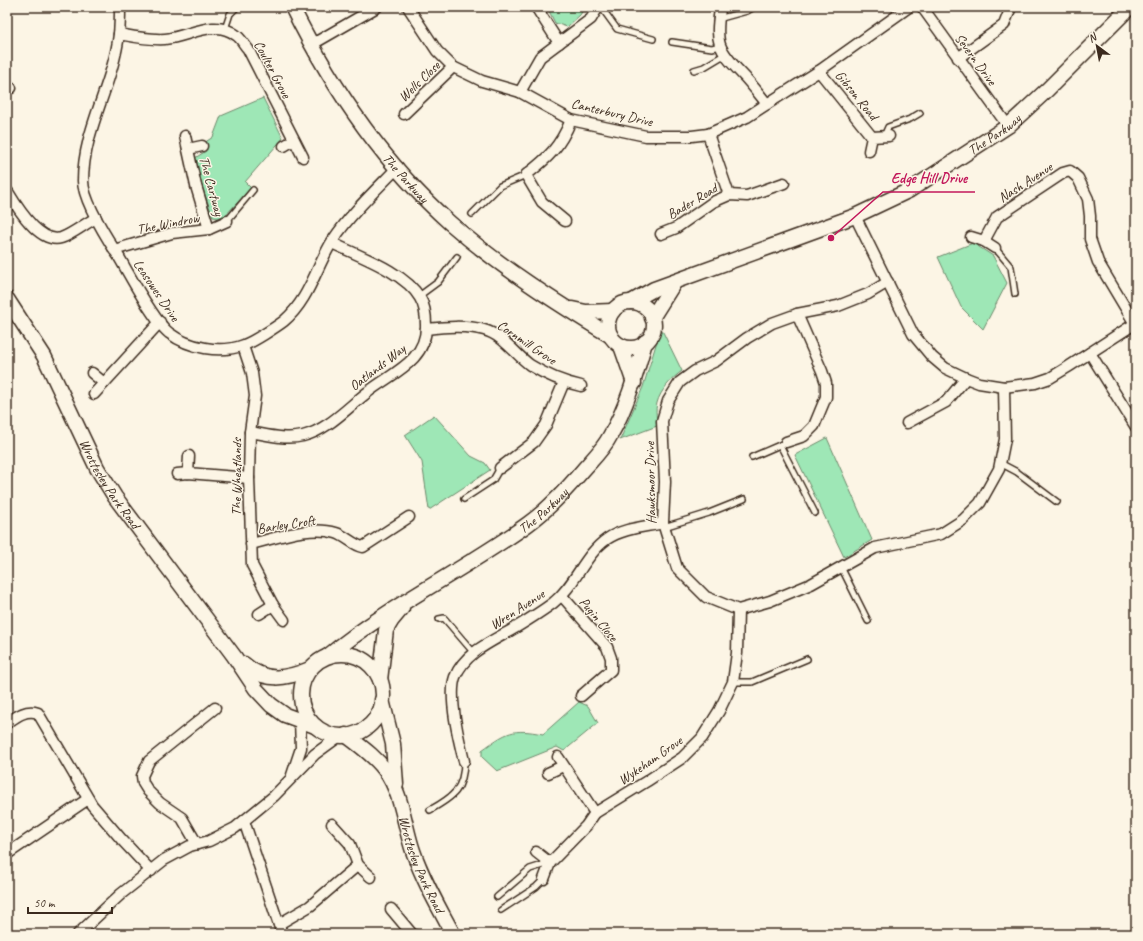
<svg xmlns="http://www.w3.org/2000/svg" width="1143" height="941" viewBox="0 0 1143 941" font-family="Caveat,sans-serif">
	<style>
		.green { fill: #9ee7b6; stroke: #6c886a }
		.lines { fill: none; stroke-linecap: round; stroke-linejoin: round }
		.lane-casing { stroke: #3b2a1e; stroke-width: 8 }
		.street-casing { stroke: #3b2a1e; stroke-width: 13 }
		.secondary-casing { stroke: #3b2a1e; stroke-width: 17 }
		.lane { stroke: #fcf5e5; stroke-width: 5 }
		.street { stroke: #fcf5e5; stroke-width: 10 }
		.secondary { stroke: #fcf5e5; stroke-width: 14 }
		.labels { text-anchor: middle; stroke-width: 3; stroke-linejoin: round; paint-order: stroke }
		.street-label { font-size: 14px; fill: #3b2a1e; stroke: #fcf5e5 }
		.leader { fill: none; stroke: #c2185b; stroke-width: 1.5 }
		.callout-dot { fill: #c2185b; stroke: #fcf5e5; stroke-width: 1.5 }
		.callout-label { font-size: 15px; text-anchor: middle; font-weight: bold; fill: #c2185b; stroke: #fcf5e5; stroke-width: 3; stroke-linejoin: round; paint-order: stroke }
	</style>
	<rect width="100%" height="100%" fill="#fcf5e5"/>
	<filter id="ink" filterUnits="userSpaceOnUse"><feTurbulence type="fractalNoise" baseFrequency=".025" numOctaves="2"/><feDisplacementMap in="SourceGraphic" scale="8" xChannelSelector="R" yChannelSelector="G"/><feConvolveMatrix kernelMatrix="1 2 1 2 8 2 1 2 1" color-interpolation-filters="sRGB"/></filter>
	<g filter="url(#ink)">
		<g class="green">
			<path d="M547,7H585L580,15L567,27L555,23Z"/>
			<path d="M263,98L283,138L245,182L251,188L222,219L213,217L201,184L195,158L206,151L204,143L213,137L221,116Z"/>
			<path d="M973,243L993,256L1007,283L983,329L961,307L938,257Z"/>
			<path d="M661,328L682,371C672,378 660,391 657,403C655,410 657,419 657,426L620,440L643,387Z"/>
			<path d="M434,415L471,456L485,463L490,470L429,510L422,462L405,435Z"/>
			<path d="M827,438L872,540L844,557L795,455Z"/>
			<path d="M579,702L588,706L598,723L564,751L557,747L497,771L482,757V750C507,732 512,728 543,734Z"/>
		</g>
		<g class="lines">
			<g class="lane-casing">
				<g id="lane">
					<path d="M601,7L617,29L653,39"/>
					<path d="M718,19L747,11L754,7"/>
					<path d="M225,29L230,14L237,7"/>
					<path d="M672,42L712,48L720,46"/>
					<path d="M694,70L704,67L724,55"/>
					<path d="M884,136L888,127L910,119L920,113"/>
					<path d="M472,214L500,186L526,175"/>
					<path d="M227,221L253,190"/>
					<path d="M995,248L1011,267L1015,294"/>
					<path d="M419,296L438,282L457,257"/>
					<path d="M780,445L815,513"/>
					<path d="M752,457L782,444"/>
					<path d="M1000,463L1017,472L1057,502"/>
					<path d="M464,499L493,480L500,468"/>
					<path d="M664,527L709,513L744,499"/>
					<path d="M841,567L868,621"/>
					<path d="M439,619L444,618L474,653"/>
					<path d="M733,682H752L807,659"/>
					<path d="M430,810C453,797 464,790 464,761"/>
					<path d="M497,897L530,869L549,863"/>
					<path d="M501,910L536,887L544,879"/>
				</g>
			</g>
			<g class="street-casing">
				<g id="street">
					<path d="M120,7C120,16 120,25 119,34C113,85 83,130 83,181C83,201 108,240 119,257C130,276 154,321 169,333C189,348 220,354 244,345C253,342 276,327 284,321C309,300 316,267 333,240C351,213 375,191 398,167"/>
					<path d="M408,7L437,51L453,67L482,81L520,92L571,120L646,136H692L708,134L747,117L767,104L819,71L909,7"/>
					<path d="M536,7L559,43"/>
					<path d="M922,7L1008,126"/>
					<path d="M720,9C715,43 718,49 741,73C751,83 759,94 767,104"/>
					<path d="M119,34C135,37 149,40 165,39C189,37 214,18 236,35C241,38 244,45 248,49L303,157"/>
					<path d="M311,45L377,7"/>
					<path d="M958,58L1004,25L1011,7"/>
					<path d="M819,71L872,137"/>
					<path d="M7,86L11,88"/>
					<path d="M520,92L540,57L591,19L598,7"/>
					<path d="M404,114L453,67"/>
					<path d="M708,134L729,195"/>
					<path d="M185,136L196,186L209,229"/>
					<path d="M284,146L294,140"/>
					<path d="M188,149L202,146"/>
					<path d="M869,151L872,137L889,136"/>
					<path d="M8,192C17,207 39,244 61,238C71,235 86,223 96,218"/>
					<path d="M855,216L913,334L932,357L945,368L966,378L979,383L1004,387L1035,383L1050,378L1068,367L1136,323"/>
					<path d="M565,221L542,202L526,175C548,158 560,147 571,120"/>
					<path d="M661,234L676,228L713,202L729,195L747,196L784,183"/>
					<path d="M971,237L984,241L995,248"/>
					<path d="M984,241L997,217L1063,173L1070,171L1078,178L1088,199L1090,216V239L1098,262L1135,324"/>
					<path d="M114,250L172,233L209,229L227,221"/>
					<path d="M888,282L868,294L838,306L797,314L772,323L747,338L716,361L695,371L680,382L668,401L662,421L665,482L663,523L677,568L706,597L738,610L770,601L811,584L875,548L941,534L963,520L980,503L999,469L1005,439L1004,387"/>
					<path d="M426,329C445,327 466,325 484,330C503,335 515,354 530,365C546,375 563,382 581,386"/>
					<path d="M243,346L252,373L255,396L250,432L249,478L252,565L273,605L284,620"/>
					<path d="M1090,353L1136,427"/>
					<path d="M92,373L104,383"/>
					<path d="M94,394L160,322"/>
					<path d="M907,423L946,402L966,378"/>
					<path d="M250,432C268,435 285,440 303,436C328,430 348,407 368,392C392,373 427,361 426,325C426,316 425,306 420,298C405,272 359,256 332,243"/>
					<path d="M786,442L804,436L814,426L826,397V383L822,371L797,314"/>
					<path d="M500,468L534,442L546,425L564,382"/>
					<path d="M188,473L189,456"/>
					<path d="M177,474L188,473L249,478"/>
					<path d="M251,544C277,538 310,525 336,533C346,536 353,545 363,547L409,517"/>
					<path d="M562,596L607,647L611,658V670L581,696"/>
					<path d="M259,614L273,605"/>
					<path d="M7,723C17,716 26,709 38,713L92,805L122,840L151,871"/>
					<path d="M558,757L595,813"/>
					<path d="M464,761C459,741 448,697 455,677C465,652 493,641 515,628C528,620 541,612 553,603C575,586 584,555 607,539C623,528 645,527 663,523"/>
					<path d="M548,773L563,766"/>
					<path d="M292,775L301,748L300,720"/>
					<path d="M244,821L282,934"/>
					<path d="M332,824L350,844L358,865L371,877"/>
					<path d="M197,844L182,818L160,803L148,791L143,783L142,776L149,761L215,708"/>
					<path d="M536,852L550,863"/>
					<path d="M7,854L88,799"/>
					<path d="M544,879L550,863L586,826L595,813L647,781L682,758L702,738L719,711L733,682L737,653L738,610"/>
					<path d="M391,909L412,934"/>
					<path d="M279,924L310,906L358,865"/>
					<path d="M78,934L121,894L164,860L190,846L209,841L235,828L274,796L315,754L341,735"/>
				</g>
			</g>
			<g class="secondary-casing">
				<g id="secondary">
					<path id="s1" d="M292,7C331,86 384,164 450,223C499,266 555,302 611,336"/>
					<path id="s2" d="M7,299L44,356L97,468L115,497L234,656L256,689L271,705L285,715L315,726"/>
					<path id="s3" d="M631,302L654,289L855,216L910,190L1008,126L1047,90L1130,7"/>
					<circle cx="631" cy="325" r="23"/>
					<path d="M572,309L586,312L613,311"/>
					<path d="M652,318L674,283"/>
					<path d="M621,346L634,383"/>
					<circle cx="342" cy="695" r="41"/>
					<path id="s4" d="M328,656C390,605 463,571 528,524C549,509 567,489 584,469C593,459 604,448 610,436C627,407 636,374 645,342"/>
					<path d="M244,664C265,683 286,679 310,669"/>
					<path d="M380,680L386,630L392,620L402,608"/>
					<path d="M382,700L393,744L396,784"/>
					<path id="s5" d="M346,735C360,746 375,756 385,770C402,793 404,825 413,851C423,880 439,908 453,934"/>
				</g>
			</g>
			<use href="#lane" class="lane"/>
			<use href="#street" class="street"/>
			<use href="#secondary" class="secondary"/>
		</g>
	</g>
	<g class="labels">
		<g class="street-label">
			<text transform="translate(976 59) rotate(54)" y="5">Severn Drive</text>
			<text transform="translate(273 69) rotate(62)" y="5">Coulter Grove</text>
			<text transform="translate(419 81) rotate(-44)" y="5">Wells Close</text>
			<text transform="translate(857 95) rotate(51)" y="5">Gibson Road</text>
			<text transform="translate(612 112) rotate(13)" y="5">Canterbury Drive</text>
			<text dy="5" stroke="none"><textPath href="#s3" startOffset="402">The Parkway</textPath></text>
			<text dy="5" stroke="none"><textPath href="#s1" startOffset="206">The Parkway</textPath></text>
			<text transform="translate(1025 182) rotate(-33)" y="5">Nash Avenue</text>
			<text transform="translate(212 186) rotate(75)" y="5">The Cartway</text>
			<text transform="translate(692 201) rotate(-31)" y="5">Bader Road</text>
			<text transform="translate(168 223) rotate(-11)" y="5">The Windrow</text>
			<text transform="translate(157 290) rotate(56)" y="5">Leasowes Drive</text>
			<text transform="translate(527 342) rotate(34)" y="5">Cornmill Grove</text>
			<text transform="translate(377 367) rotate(-38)" y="5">Oatlands Way</text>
			<text transform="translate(236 477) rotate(-90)" y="5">The Wheatlands</text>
			<text dy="5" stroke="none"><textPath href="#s2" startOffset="212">Wrottesley Park Road</textPath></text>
			<text transform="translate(650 483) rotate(-91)" y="5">Hawksmoor Drive</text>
			<text dy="5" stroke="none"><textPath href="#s4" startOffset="260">The Parkway</textPath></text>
			<text transform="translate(286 524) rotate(-9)" y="5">Barley Croft</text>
			<text transform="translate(517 609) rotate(-33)" y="5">Wren Avenue</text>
			<text transform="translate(599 619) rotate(51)" y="5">Pugin Close</text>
			<text transform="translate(650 760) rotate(-35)" y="5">Wykeham Grove</text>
			<text dy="5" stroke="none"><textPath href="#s5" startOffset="154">Wrottesley Park Road</textPath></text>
		</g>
	</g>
	<path class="leader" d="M831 238L883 192H975"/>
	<circle class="callout-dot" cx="831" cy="238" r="4"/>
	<g class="callout-label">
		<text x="929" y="183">Edge Hill Drive</text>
	</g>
	<rect width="1143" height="941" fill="none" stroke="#fcf5e5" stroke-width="24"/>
	<rect x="12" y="12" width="1119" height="917" fill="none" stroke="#3b2a1e" stroke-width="1.5" filter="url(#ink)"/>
	<g transform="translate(1097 46) rotate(328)" stroke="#fcf5e5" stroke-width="3" paint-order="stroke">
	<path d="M0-3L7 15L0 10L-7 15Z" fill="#3b2a1e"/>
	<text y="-6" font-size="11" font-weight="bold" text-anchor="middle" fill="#3b2a1e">N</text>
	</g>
	<path d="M28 907v6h84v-6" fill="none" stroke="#3b2a1e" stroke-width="2"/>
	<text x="34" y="907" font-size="12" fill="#3b2a1e" stroke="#fcf5e5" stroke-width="3" paint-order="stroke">50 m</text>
</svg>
